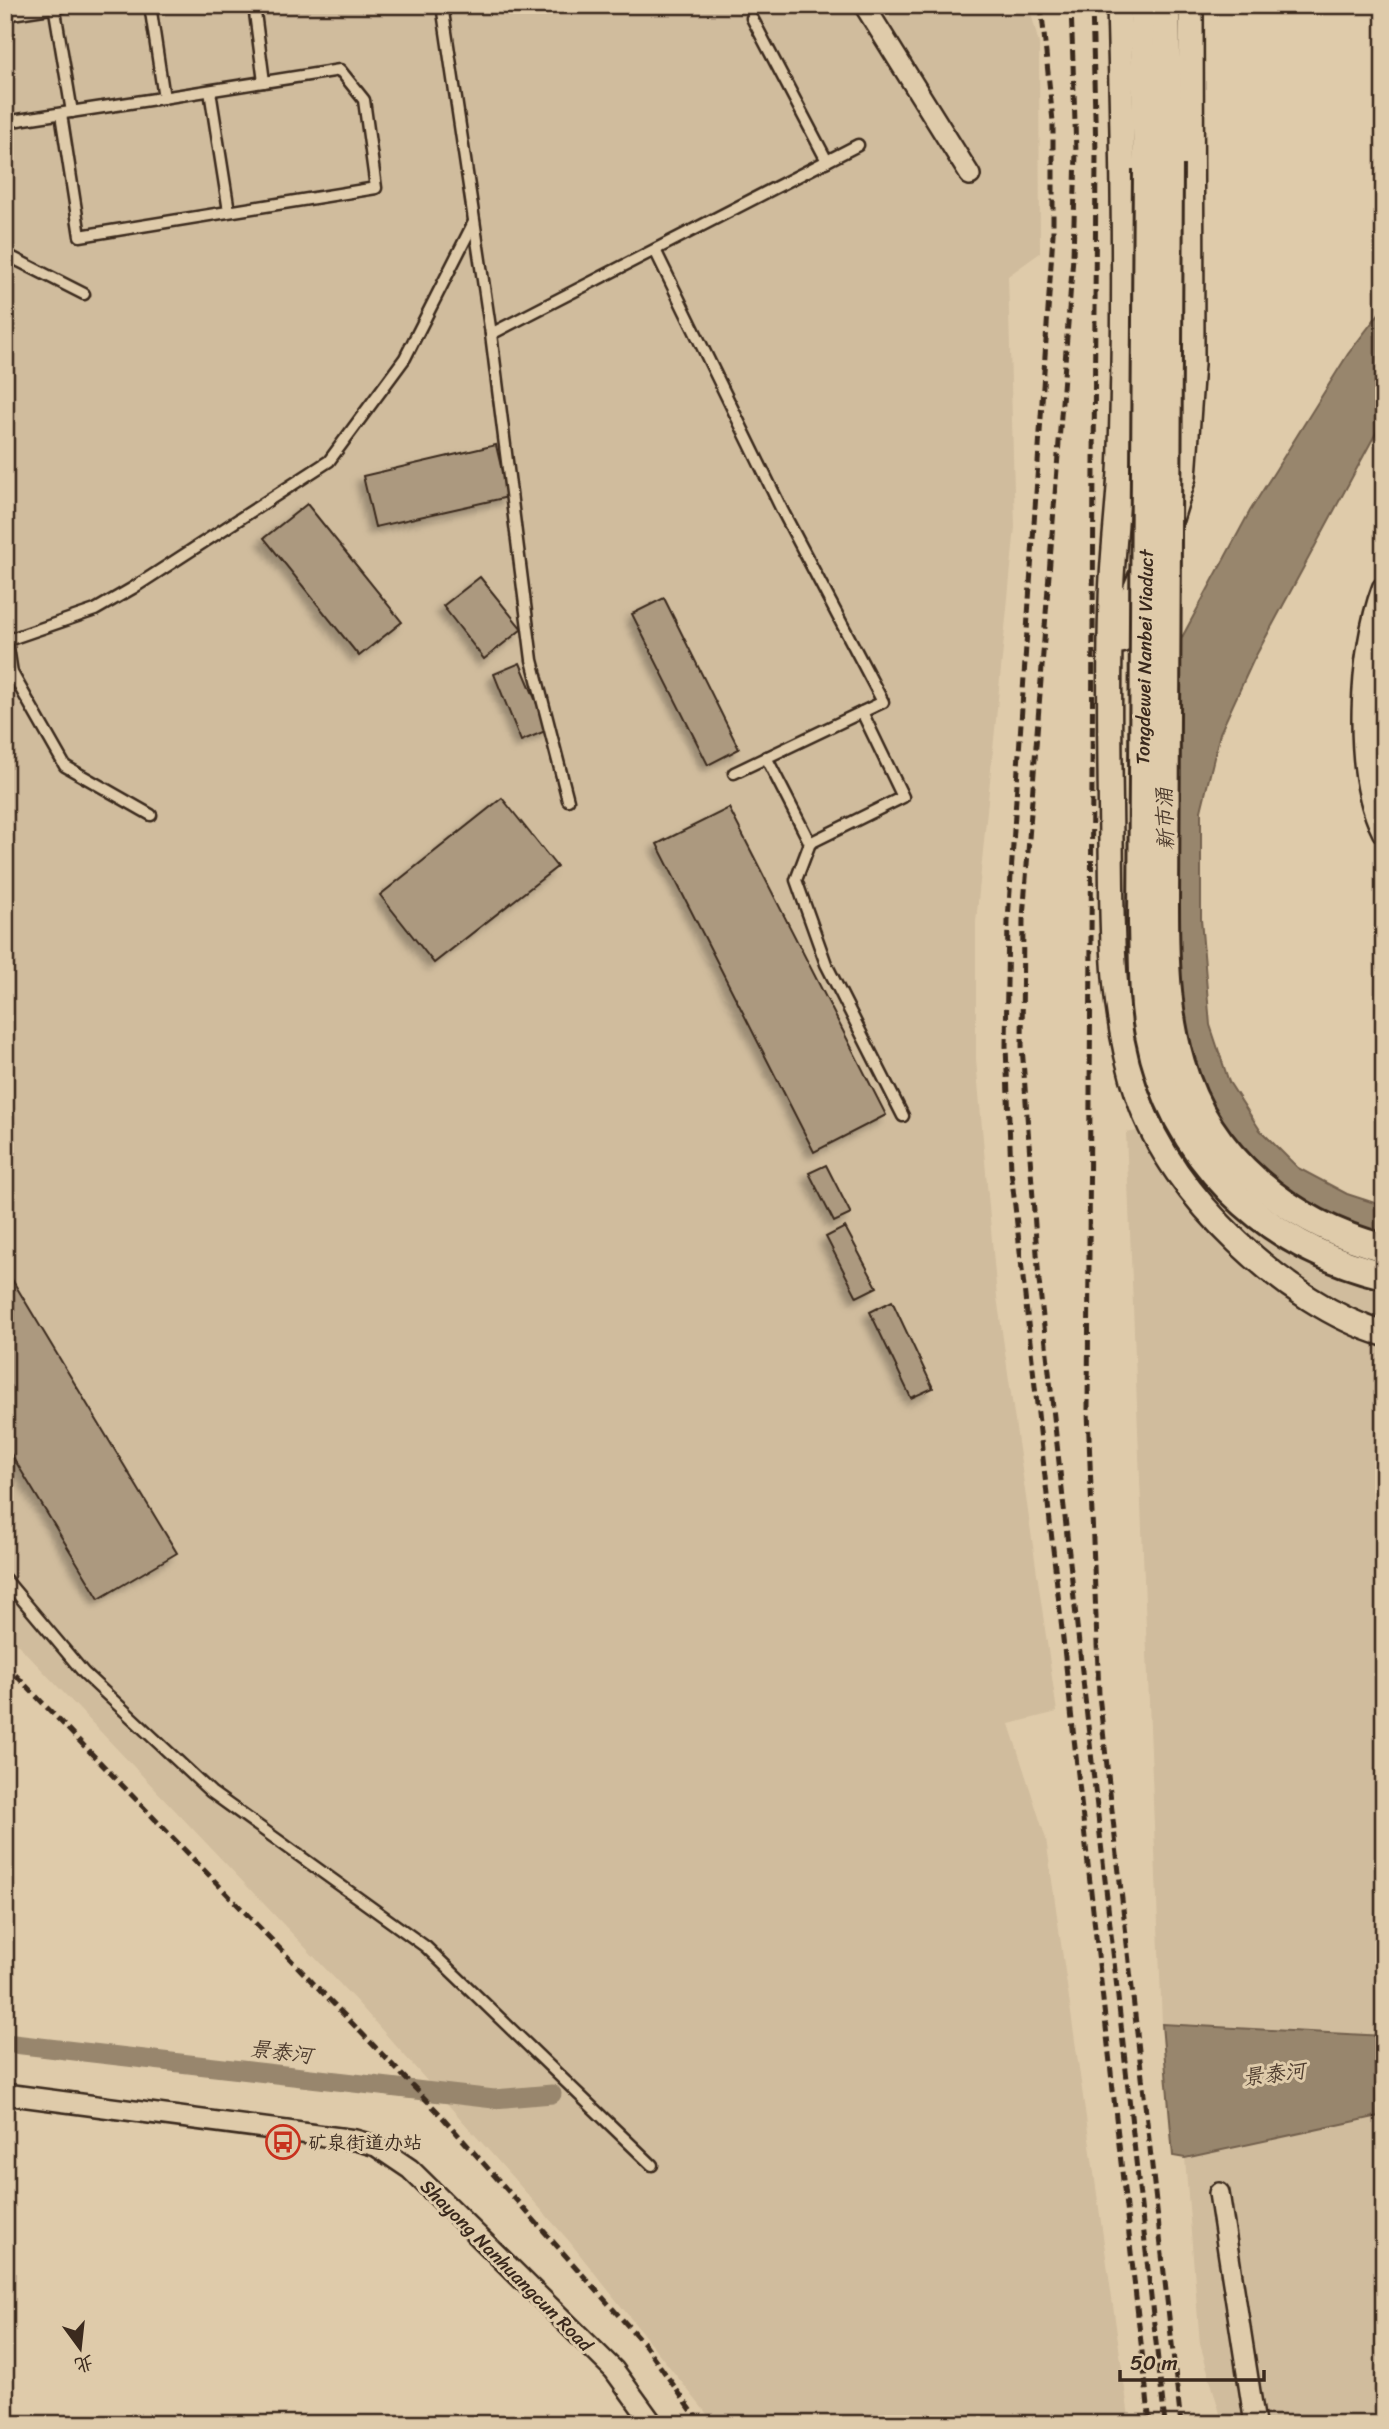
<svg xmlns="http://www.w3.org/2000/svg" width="1389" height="2429" viewBox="0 0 1389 2429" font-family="Sriracha,'LXGW WenKai TC',sans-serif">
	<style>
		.built { fill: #d0bc9d }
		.water { fill: #98866d; stroke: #73614d; stroke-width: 2 }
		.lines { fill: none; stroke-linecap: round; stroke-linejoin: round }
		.canal { stroke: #98866d; stroke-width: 19 }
		.building { fill: #ac997f; stroke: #3b2a1e; stroke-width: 2; filter: url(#shadow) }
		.service-casing { stroke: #3b2a1e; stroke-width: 15 }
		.minor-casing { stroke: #3b2a1e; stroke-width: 24 }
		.tertiary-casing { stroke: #3b2a1e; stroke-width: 28 }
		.secondary-casing { stroke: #3b2a1e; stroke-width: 32 }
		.service { stroke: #dfcbaa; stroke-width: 10 }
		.minor { stroke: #dfcbaa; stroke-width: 19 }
		.tertiary { stroke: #dfcbaa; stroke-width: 23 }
		.secondary { stroke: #dfcbaa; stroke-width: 26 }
		.rail { stroke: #3b2a1e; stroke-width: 5; stroke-dasharray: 10 5; stroke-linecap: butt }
		.secondary-bridge-casing { stroke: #3b2a1e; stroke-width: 32; stroke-linecap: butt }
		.secondary-bridge { stroke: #dfcbaa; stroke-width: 26 }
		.labels { text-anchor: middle; stroke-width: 6; stroke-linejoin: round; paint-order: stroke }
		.street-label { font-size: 19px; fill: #3b2a1e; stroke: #dfcbaa }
		.poi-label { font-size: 19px; fill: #3b2a1e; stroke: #dfcbaa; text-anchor: start }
		.water-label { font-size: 21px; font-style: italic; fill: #4e3c2e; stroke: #dfcbaa }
	</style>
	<defs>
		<filter id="shadow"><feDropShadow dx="-6" dy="6" stdDeviation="3.5" flood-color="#0004"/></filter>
	</defs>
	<rect width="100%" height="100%" fill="#dfcbaa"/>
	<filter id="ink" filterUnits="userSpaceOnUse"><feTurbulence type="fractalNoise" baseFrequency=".0143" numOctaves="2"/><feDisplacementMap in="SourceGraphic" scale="14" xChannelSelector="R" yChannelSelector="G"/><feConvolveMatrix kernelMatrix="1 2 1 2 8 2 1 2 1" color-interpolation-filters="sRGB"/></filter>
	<g filter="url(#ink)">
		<g class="built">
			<path d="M5,5H1029L1039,44L1040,253L1008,276L1015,527L976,922V1060L997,1297L1057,1712L1009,1724L1046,1839L1130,2424H715L569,2241L358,2003L5,1631Z"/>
			<path d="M1170,1125L1311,1257L1358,1282L1384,1288V2036L1162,2024L1126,1133Z"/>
			<path d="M1384,2115V2424H1223L1200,2344L1185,2158Z"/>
		</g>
		<g class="water">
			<path d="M1384,307V418L1253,661L1220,733L1201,811V919L1210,1025L1229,1082L1260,1130L1298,1168L1347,1194L1384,1206V1288L1359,1282L1311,1257L1170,1125L1173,654L1250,511L1348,354Z"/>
			<path d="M1162,2024L1384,2036V2115L1185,2158L1173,2156Z"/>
		</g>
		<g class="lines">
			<path class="canal" d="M5,2043L494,2099L552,2094"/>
		</g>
		<g class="building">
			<path d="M496,445L508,497L375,527L363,476Z"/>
			<path d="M307,504L402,622L359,656L264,538Z"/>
			<path d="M480,577L522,629L484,659L443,606Z"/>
			<path d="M664,598L739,749L708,765L632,614Z"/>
			<path d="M520,663L548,730L521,741L494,674Z"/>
			<path d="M502,798L557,867L434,963L380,895Z"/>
			<path d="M729,808L886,1115L814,1152L657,844Z"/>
			<path d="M826,1165L851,1214L834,1222L809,1173Z"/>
			<path d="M845,1227L877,1287L857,1297L826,1237Z"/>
			<path d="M5,1268L177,1553L99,1599L5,1444Z"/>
			<path d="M892,1301L933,1388L911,1398L870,1312Z"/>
		</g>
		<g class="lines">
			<g class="service-casing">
				<g id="service">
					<path d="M54,5L72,112"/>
					<path d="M150,5L164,98"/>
					<path d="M254,5L264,82"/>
					<path d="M442,5L491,334L532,660L568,800"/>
					<path d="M5,15L70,5"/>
					<path d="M752,18L827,161"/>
					<path d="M210,91L229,211"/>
					<path d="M5,122C117,105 228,88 340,70L364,100L376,188L80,236L61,114"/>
					<path d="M655,250L782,510L883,702L734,773"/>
					<path d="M5,254L84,294"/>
					<path d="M491,334L858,145"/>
					<path d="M5,641L95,610L133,588L329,461L405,358L474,222"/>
					<path d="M7,641L12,673L65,766L151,815"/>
					<path d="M766,757L810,843L903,797L862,712"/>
					<path d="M810,843L796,880L826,964L903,1116"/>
					<path d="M5,1579L84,1673L211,1792L426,1947L652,2165"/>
				</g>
			</g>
			<g class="minor-casing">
				<g id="minor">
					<path d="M864,5L970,175"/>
					<path d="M5,2094L355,2140L376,2146L410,2169L614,2370L653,2424"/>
					<path d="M1219,2193L1255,2424"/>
				</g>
			</g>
			<g class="tertiary-casing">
				<g id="tertiary">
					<path d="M1119,5C1123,153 1126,301 1121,448C1120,499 1112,550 1111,601C1108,680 1110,761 1111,840C1112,928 1110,1015 1139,1099C1171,1195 1287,1305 1384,1334"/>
					<path d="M1171,519L1184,477L1192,364L1191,5"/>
					<path d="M1384,589C1361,650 1354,772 1384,831"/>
					<path d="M1121,641L1127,608L1143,571"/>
				</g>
			</g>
			<g class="secondary-casing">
				<g id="secondary">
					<path d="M1143,5L1147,169"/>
					<path d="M1166,5L1169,165"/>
				</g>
			</g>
			<use href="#service" class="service"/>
			<use href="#minor" class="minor"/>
			<use href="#tertiary" class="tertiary"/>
			<use href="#secondary" class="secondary"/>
			<g class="rail">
				<path d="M1041,5L1053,121V234L1008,921L1006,1046L1011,1170L1150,2424"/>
				<path d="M1071,5L1076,152L1073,257L1023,918L1022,1046L1039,1281L1165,2424"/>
				<path d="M1092,5L1096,152L1088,1411L1099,1695L1181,2424"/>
				<path d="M5,1664L437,2111L645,2345L701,2424"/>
			</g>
			<g class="secondary-bridge-casing">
				<g id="secondary-bridge">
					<path d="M1169,165L1165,904C1165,957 1166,1012 1181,1063C1208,1158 1291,1224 1384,1248"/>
					<path d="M1147,169L1142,923C1143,961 1142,998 1149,1035C1172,1157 1264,1247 1384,1275"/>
				</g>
			</g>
			<use href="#secondary-bridge" class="secondary-bridge"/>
		</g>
	</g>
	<defs>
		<g id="bus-ring" transform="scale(1.75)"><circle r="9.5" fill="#dfcbaa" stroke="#c8321e" stroke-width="1.5"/><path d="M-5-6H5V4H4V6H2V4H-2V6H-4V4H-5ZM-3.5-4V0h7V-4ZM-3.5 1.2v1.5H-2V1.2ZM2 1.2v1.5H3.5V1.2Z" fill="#c8321e"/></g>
	</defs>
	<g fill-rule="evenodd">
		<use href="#bus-ring" x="283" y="2142"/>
	</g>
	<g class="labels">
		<g class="street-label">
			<text transform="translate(1144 657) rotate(-89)" y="7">Tongdewei Nanbei Viaduct</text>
			<text transform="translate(507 2265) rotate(45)" y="7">Shayong Nanhuangcun Road</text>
		</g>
		<g class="poi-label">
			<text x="308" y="2149">矿泉街道办站</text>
		</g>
		<g class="water-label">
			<text transform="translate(1165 819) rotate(-92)" y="7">新市涌</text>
			<text transform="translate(281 2052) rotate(7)" y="7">景泰河</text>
			<text transform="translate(1274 2074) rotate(-7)" y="7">景泰河</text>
		</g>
	</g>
	<rect width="1389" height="2429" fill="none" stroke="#dfcbaa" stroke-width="28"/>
	<rect x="14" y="14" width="1361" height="2401" fill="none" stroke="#3b2a1e" stroke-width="2.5" filter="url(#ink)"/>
	<g transform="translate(80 2348) rotate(165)" stroke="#dfcbaa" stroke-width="5" paint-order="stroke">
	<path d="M0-5L12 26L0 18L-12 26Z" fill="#3b2a1e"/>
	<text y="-10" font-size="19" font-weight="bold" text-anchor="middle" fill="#3b2a1e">北</text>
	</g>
	<path d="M1120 2370v10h144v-10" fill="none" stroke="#3b2a1e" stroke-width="3.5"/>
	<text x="1130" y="2370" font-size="21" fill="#3b2a1e" stroke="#dfcbaa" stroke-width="5" paint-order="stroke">50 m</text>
</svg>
